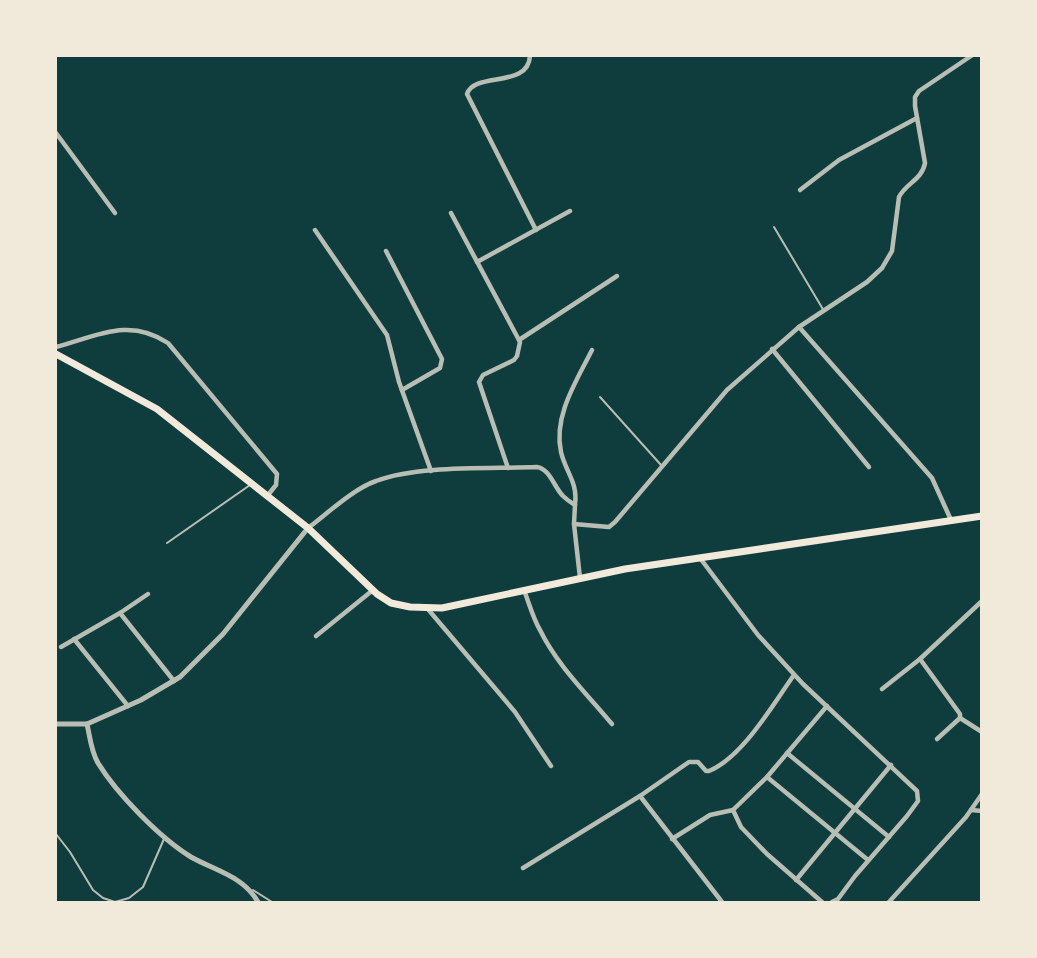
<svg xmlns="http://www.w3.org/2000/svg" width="1037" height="958" viewBox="0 0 1037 958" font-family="'Alegreya Sans',sans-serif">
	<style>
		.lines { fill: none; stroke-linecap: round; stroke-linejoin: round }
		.service { stroke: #b8beb3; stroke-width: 2 }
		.minor { stroke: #b8beb3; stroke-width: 4.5 }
		.tertiary { stroke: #b8beb3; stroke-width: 5 }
		.primary { stroke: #f1e9da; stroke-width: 7 }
	</style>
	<rect width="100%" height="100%" fill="#0f3d3e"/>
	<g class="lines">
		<g class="service">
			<path d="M774,227L824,311"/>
			<path d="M600,397L661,465"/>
			<path d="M167,543L250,485"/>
			<path d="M56,834L70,852L93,890L103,898L115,902L129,898L143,887L164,839"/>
			<path d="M253,890L272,902"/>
		</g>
		<g class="minor">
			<path d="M530,56C528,89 475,71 467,94L536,230"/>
			<path d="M56,133L115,213"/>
			<path d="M800,190L839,160L917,118"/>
			<path d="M451,213L520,342L517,356L514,360L483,375L479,382L508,468"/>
			<path d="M315,230L387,335L399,382L431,471"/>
			<path d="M386,251L442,359L440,368L402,390"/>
			<path d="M477,262L570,211"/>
			<path d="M799,327L932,478L951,520"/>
			<path d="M519,340L617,276"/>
			<path d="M56,347C97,336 129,317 168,343L277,474L276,485L268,495"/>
			<path d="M772,349L869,467"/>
			<path d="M575,505C578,482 566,473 561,452C553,416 577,380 592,350"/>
			<path d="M308,528C328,513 353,489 376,481C418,465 490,469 537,467C550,469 554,487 563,496C566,499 570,502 575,505L574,524"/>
			<path d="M700,558L758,635L803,684L917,791L918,801L907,816L855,876L838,899L832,902"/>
			<path d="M580,578L574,524L609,527L615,522L727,390L799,327L867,282L882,268L892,251L899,197C906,183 922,180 925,163L915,106V97L919,91L971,56"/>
			<path d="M524,590C529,603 533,618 540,630C557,665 587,694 612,724"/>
			<path d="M427,608L515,712L551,766"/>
			<path d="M120,613L174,681"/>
			<path d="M316,636L373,590"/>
			<path d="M74,639L128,706"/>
			<path d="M61,647L120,613L148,594"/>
			<path d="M920,659L960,714V718L937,739"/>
			<path d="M882,689L920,659L982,601"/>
			<path d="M960,718L982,732"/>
			<path d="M787,753L889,837"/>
			<path d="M767,777L868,860"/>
			<path d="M640,796L722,902"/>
			<path d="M971,810L982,811"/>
			<path d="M672,839L710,815L733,810"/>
			<path d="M523,868L640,796L689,762H698L706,771H709C743,757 773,704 794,675"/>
			<path d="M796,880L891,765"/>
			<path d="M822,902L767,854L741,827L733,810L767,777L827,706"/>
			<path d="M889,902L966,817L982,794"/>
		</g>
		<g class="tertiary">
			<path d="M56,724H87L141,700L180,677L223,634L308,528"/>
			<path d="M87,724C90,737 91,751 98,763C117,794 160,838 191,857C216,871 243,876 258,902"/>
		</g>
		<path class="primary" d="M56,354L157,409L308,528L377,594L391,603L410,607L442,608L625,569L982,516"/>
	</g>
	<rect width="1037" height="958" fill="none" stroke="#f1e9da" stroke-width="114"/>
</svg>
